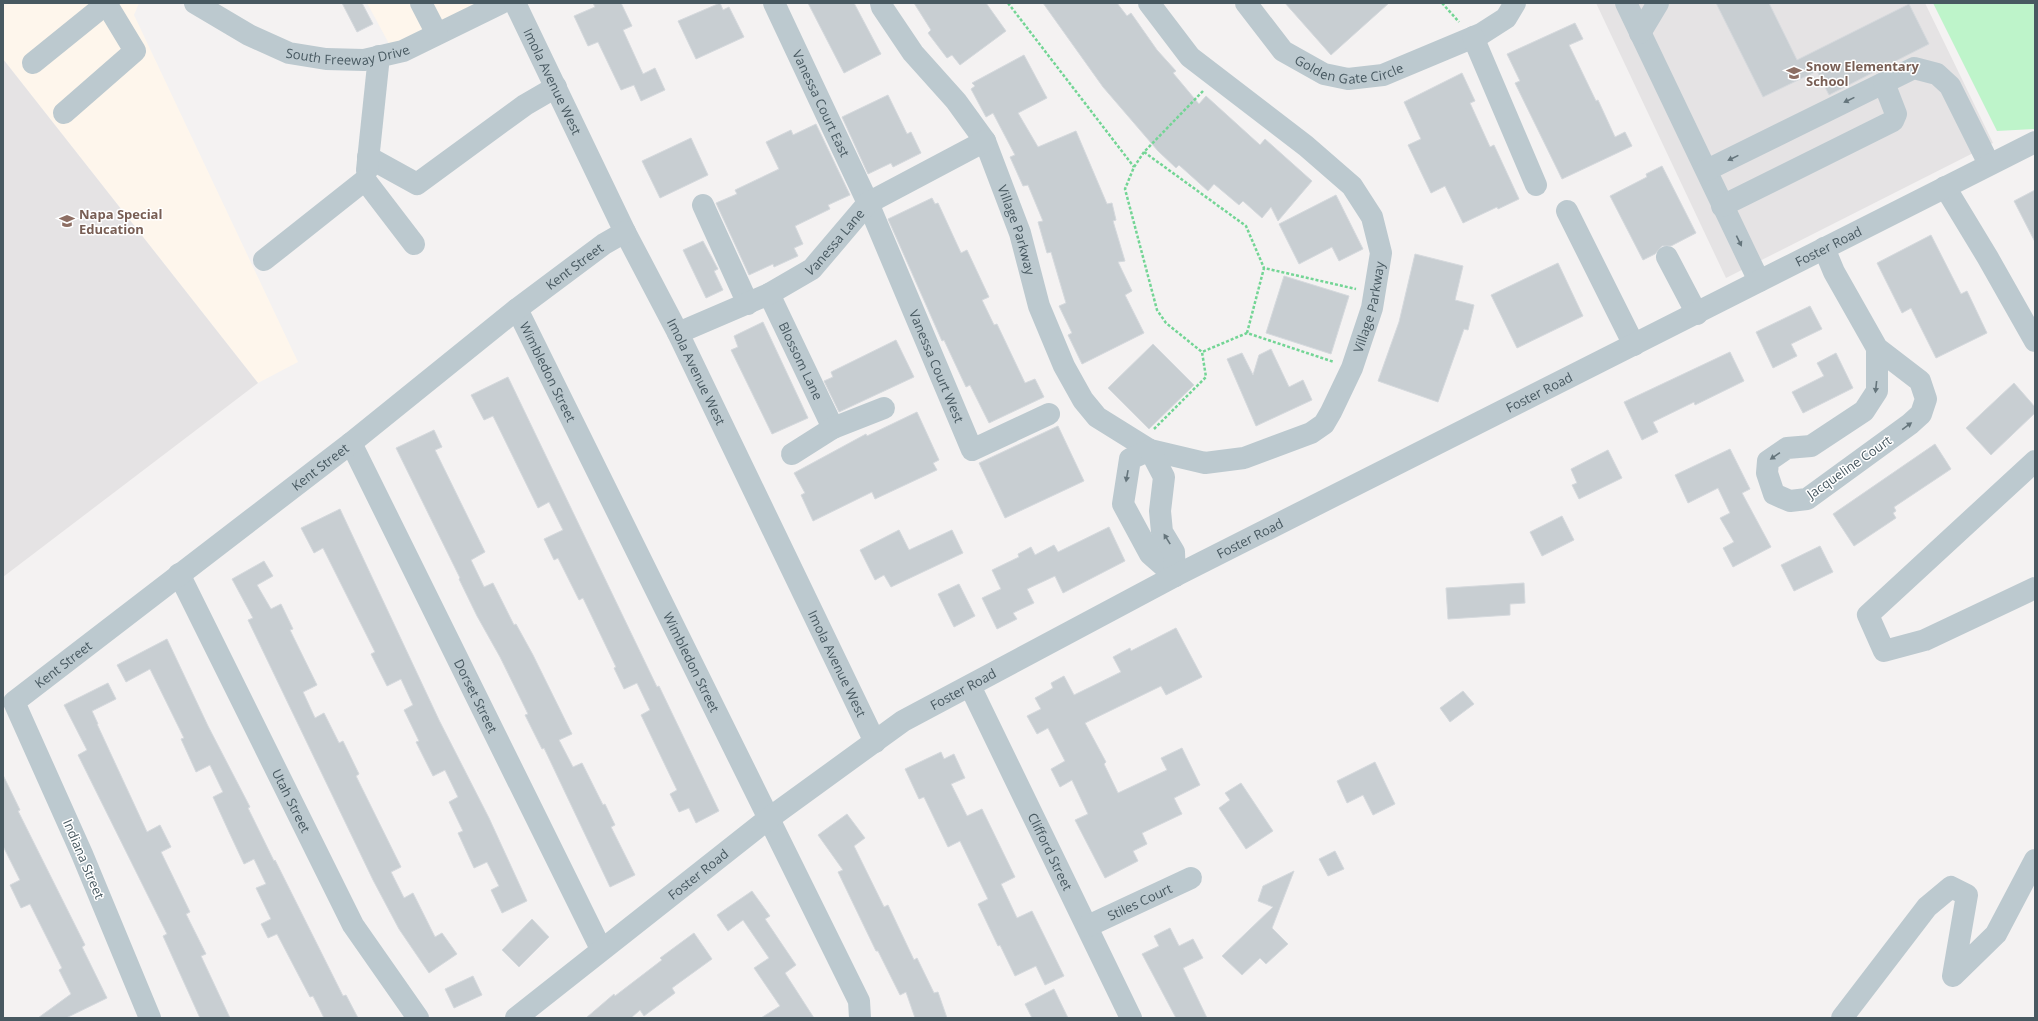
<svg xmlns="http://www.w3.org/2000/svg" width="2038" height="1021" viewBox="0 0 2038 1021" font-family="'Open Sans',sans-serif">
	<style>
		.commercial { fill: #fef6ec }
		.education { fill: #e5e3e4 }
		.green { fill: #bef4ca }
		.building { fill: #c8ced2; stroke: #d5d9dd }
		.lines { fill: none; stroke-linecap: round; stroke-linejoin: round }
		.path { stroke: #73d595; stroke-width: 2.5; stroke-dasharray: 3 2; stroke-linecap: butt }
		.minor { stroke: #bcc9cf; stroke-width: 22 }
		.oneway { fill: #65757c }
		.labels { text-anchor: middle; stroke-width: 3; stroke-linejoin: round; paint-order: stroke }
		.street-label { font-size: 13px; fill: #485961; stroke: #fff }
		.education-label { font-size: 13px; font-weight: bold; fill: #785e54; stroke: #fff; text-anchor: start }
	</style>
	<rect width="100%" height="100%" fill="#f4f2f2"/>
	<g class="commercial">
		<path d="M3,3H139L134,15L298,362L258,383L3,59Z"/>
		<path d="M367,3H501L394,53Z"/>
	</g>
	<g class="education">
		<path d="M1596,3H1925L1993,143L1726,278Z"/>
		<path d="M3,59L258,383L3,577Z"/>
	</g>
	<path class="green" d="M1933,3H2035V129L1997,131Z"/>
	<g class="building">
		<path d="M342,3H362L373,24L357,32Z"/>
		<path d="M593,3H621L632,26L623,30L643,74L655,68L665,90L641,101L634,85L621,90L598,42L588,46L574,16L595,7Z"/>
		<path d="M720,3L723,10L729,7L744,37L696,59L678,21Z"/>
		<path d="M808,3H854L881,54L844,73Z"/>
		<path d="M914,3H986L1006,31L960,65L952,55L947,58L928,33L931,30Z"/>
		<path d="M1043,3H1117L1127,16L1131,13L1157,50L1176,71L1173,73L1199,104L1206,96L1260,145L1265,139L1312,181L1278,221L1271,207L1262,218L1243,201L1239,205L1214,184L1208,191L1179,165L1176,168L1158,151L1103,87Z"/>
		<path d="M1285,3H1389L1331,55Z"/>
		<path d="M1716,3H1769L1797,60L1909,4L1929,44L1829,95L1817,71L1763,97Z"/>
		<path d="M1575,23L1583,39L1569,45L1596,101L1598,100L1615,137L1625,132L1632,146L1562,179L1515,83L1520,81L1507,54Z"/>
		<path d="M1024,55L1047,98L1018,113L1038,147L1076,131L1107,204L1112,203L1116,220L1113,221L1125,261L1118,262L1132,291L1125,295L1144,333L1082,364L1068,335L1072,333L1059,306L1066,303L1051,252L1047,253L1038,222L1043,221L1028,185L1023,186L1010,157L1015,155L993,113L986,117L971,89L975,86L972,83Z"/>
		<path d="M1462,73L1475,101L1470,103L1490,147L1494,145L1519,199L1498,209L1497,207L1463,223L1445,186L1431,193L1408,145L1421,139L1404,102Z"/>
		<path d="M888,95L907,134L911,132L921,153L893,167L891,163L868,174L842,117Z"/>
		<path d="M816,124L850,195L828,205L830,209L795,226L803,244L794,248L798,256L774,267L773,264L749,275L716,203L737,194L735,190L779,169L766,142L791,130L793,135Z"/>
		<path d="M691,138L708,175L660,198L642,161Z"/>
		<path d="M1662,166L1696,233L1671,246H1662L1655,254L1643,260L1610,196L1647,177L1646,174Z"/>
		<path d="M2035,190V242L2014,201Z"/>
		<path d="M1336,195L1363,249L1339,261L1332,247L1299,264L1279,224Z"/>
		<path d="M932,198L935,204L938,203L961,253L967,250L989,297L982,300L994,325L997,324L1025,383L1035,379L1044,397L989,423L970,385L966,387L944,340L942,341L888,219Z"/>
		<path d="M1931,235L1961,294L1967,291L1987,333L1936,358L1911,308L1902,313L1877,263Z"/>
		<path d="M703,241L718,269L714,271L723,290L706,298L683,250Z"/>
		<path d="M1415,254L1463,266L1455,300L1474,305L1468,330L1464,329L1438,402L1378,381L1399,322Z"/>
		<path d="M1558,263L1583,316L1517,348L1491,295Z"/>
		<path d="M1284,276L1349,296L1331,354L1266,333Z"/>
		<path d="M1810,306L1822,329L1791,344L1797,356L1773,368L1756,332Z"/>
		<path d="M763,322L808,418L772,434L731,350L738,347L734,336Z"/>
		<path d="M896,340L914,377L839,412L824,381L833,377L831,372Z"/>
		<path d="M1153,344L1194,385L1149,429L1108,388Z"/>
		<path d="M1271,349L1289,387L1303,380L1312,400L1256,426L1227,359L1242,353L1253,375L1259,355Z"/>
		<path d="M1730,352L1744,381L1695,405L1694,402L1653,422L1658,432L1642,440L1624,402Z"/>
		<path d="M1836,353L1853,388L1803,413L1792,392L1824,376L1817,363Z"/>
		<path d="M508,377L632,635L657,687L659,686L719,811L696,823L689,808L679,812L670,794L677,790L641,715L650,710L637,683L624,689L614,668L616,667L583,598L579,600L558,558L554,560L544,539L563,530L549,502L538,508L493,416L484,420L471,395Z"/>
		<path d="M2014,383L2035,407V413L1991,455L1966,428Z"/>
		<path d="M917,412L939,460L933,463L937,470L875,499L872,492L813,521L801,495L805,493L794,473L866,434L867,436Z"/>
		<path d="M1058,426L1084,481L1005,518L979,463Z"/>
		<path d="M434,430L442,447L435,450L485,552L471,560L484,587L493,583L514,625L516,624L533,655L572,734L559,740L573,767L582,763L603,805L605,804L615,825L611,827L635,875L610,887L544,748L542,749L525,715L528,714L500,657L477,616L459,579L460,578L396,448Z"/>
		<path d="M1935,444L1951,469L1894,507L1896,511L1893,513L1896,518L1854,546L1833,514Z"/>
		<path d="M1730,449L1750,489L1742,493L1771,547L1733,567L1723,548L1734,542L1720,518L1730,513L1718,488L1688,503L1675,475Z"/>
		<path d="M1608,450L1622,478L1579,499L1572,485L1577,483L1571,469Z"/>
		<path d="M340,509L439,720L489,818L527,901L502,913L491,890L499,886L487,862L474,868L458,833L463,831L449,802L458,797L445,770L433,776L416,742L419,741L404,710L413,705L401,679L387,686L371,654L375,652L323,548L314,553L301,528Z"/>
		<path d="M1562,516L1574,540L1542,556L1530,532Z"/>
		<path d="M1109,527L1125,561L1063,593L1055,576L1027,589L1034,603L1013,613L1017,619L997,629L982,598L1001,589L992,570L1019,557L1018,554L1031,547L1035,555L1054,545L1058,552Z"/>
		<path d="M899,530L909,550L952,530L963,553L891,587L884,575L875,580L860,550Z"/>
		<path d="M1820,546L1833,572L1794,591L1781,565Z"/>
		<path d="M264,561L273,576L257,585L271,609L281,604L293,629L290,630L317,685L303,692L315,718L324,713L339,743L343,741L359,774L356,776L401,867L391,872L404,898L413,893L435,937L442,933L457,954L429,973L399,929L373,880L248,620L253,618L232,579Z"/>
		<path d="M1524,583L1525,603L1510,604V615L1448,619L1446,588Z"/>
		<path d="M959,584L975,616L954,627L938,594Z"/>
		<path d="M1176,628L1202,677L1166,695L1161,686L1085,723L1106,762L1104,764L1118,793L1167,770L1161,758L1182,748L1200,785L1174,798L1182,814L1142,833L1147,844L1133,851L1138,861L1105,878L1075,820L1088,814L1072,780L1060,787L1051,769L1065,761L1048,728L1037,734L1027,716L1041,709L1035,698L1053,688L1051,683L1064,676L1074,695L1121,672L1113,657L1130,648L1131,651Z"/>
		<path d="M167,639L208,726L250,807L248,808L274,861L275,860L343,996L346,995L358,1018H324L313,996L310,997L277,934L268,938L261,924L271,919L256,888L266,884L254,859L244,864L229,832L213,797L223,792L210,765L196,772L181,739L184,738L150,669L126,682L117,665Z"/>
		<path d="M108,683L116,699L92,711L98,724H97L147,832L160,825L171,847L161,852L190,912L186,914L206,954L201,956L230,1018H200L163,936L167,934L78,755L87,750L64,705Z"/>
		<path d="M1463,691L1474,704L1450,722L1440,708Z"/>
		<path d="M941,752L944,759L954,754L965,778L951,784L967,816L982,809L1015,877L1001,884L1017,918L1032,911L1064,976L1045,985L1036,966L1015,976L1000,945L998,946L978,904L988,899L960,841L948,847L924,797L919,799L905,769Z"/>
		<path d="M1375,762L1395,804L1373,815L1363,795L1347,803L1337,781Z"/>
		<path d="M3,775L20,810L18,811L85,945L82,947L107,998L66,1018H38L71,994L59,970L62,968L30,904L21,908L10,885L20,880L3,846Z"/>
		<path d="M1241,783L1273,831L1246,849L1219,808L1230,800L1225,793Z"/>
		<path d="M847,814L865,838L854,846L884,907L888,905L914,960L917,958L934,993L938,992L947,1018H915L906,992L900,995L878,951H876L838,872L843,870L818,835Z"/>
		<path d="M1335,851L1344,869L1328,876L1319,859Z"/>
		<path d="M1294,871L1272,928L1288,944L1266,964L1260,958L1242,975L1222,956L1273,907L1258,901L1263,886Z"/>
		<path d="M752,891L770,916L765,919L796,965L785,973L814,1018H761L780,1006L754,968L769,958L743,920L728,931L717,915Z"/>
		<path d="M532,919L549,937L519,967L502,950Z"/>
		<path d="M1170,928L1179,946L1193,939L1203,958L1183,968L1207,1018H1176L1142,954L1159,946L1154,936Z"/>
		<path d="M694,933L712,959L672,988L675,993L644,1016L640,1010L631,1018H586L614,994L615,996L662,960L660,958Z"/>
		<path d="M473,976L482,995L454,1008L445,989Z"/>
		<path d="M1054,989L1068,1018H1032L1025,1004Z"/>
	</g>
	<g class="lines">
		<g class="path">
			<path d="M1008,3L1134,167"/>
			<path d="M1442,3L1459,22"/>
			<path d="M1203,91L1144,152L1246,226L1264,268"/>
			<path d="M1144,152L1134,167L1125,189L1157,310L1166,323L1202,352"/>
			<path d="M1247,333L1264,268L1356,289"/>
			<path d="M1154,429L1206,377L1202,352L1247,333L1334,362"/>
		</g>
		<g class="minor">
			<path id="s1" d="M195,3L249,35L289,53L326,59L364,60L403,51L501,3"/>
			<path d="M421,3L437,34"/>
			<path id="s2" d="M515,3L625,232L678,333L875,742"/>
			<path id="s3" d="M774,3L868,203L972,450L1049,414"/>
			<path id="s4" d="M881,3L882,7L913,53L956,101L985,141L1020,233L1039,306L1064,366L1083,400L1097,417L1150,450L1205,463L1244,458L1311,433L1324,424L1331,412L1352,368L1372,308L1381,253L1372,217L1352,186L1306,146L1190,57L1149,3"/>
			<path id="s5" d="M1246,3L1283,51L1324,74L1348,79L1383,75L1481,34L1506,18L1515,3"/>
			<path d="M1626,3L1759,281"/>
			<path d="M1640,33L1658,3"/>
			<path d="M1473,37L1536,185"/>
			<path d="M33,63L106,4"/>
			<path d="M64,113L135,51L106,3"/>
			<path d="M368,157L417,184L525,105L556,87"/>
			<path d="M367,170L379,56"/>
			<path d="M1707,170L1914,68L1937,74L1950,86L1989,164"/>
			<path d="M1945,187L1988,258L2035,341"/>
			<path d="M703,205L748,304"/>
			<path d="M1722,206L1893,121L1896,114L1884,83"/>
			<path d="M1567,211L1634,345"/>
			<path d="M1824,248L1834,272L1877,348L1920,381L1926,399L1921,414L1910,424L1807,499L1790,501L1774,494L1767,473L1768,461L1787,448L1811,446L1864,411L1877,391V348"/>
			<path d="M1667,257L1697,314"/>
			<path d="M264,260L365,180L414,244"/>
			<path id="s6" d="M769,294L833,428"/>
			<path id="s7" d="M517,309L859,1001L860,1018"/>
			<path id="s8" d="M678,333L769,294L812,269L868,203L985,141"/>
			<path id="s9" d="M351,443L601,949"/>
			<path d="M1150,450L1130,459L1123,504L1150,554L1175,576"/>
			<path d="M1150,450L1164,477L1160,511L1162,532L1174,552L1175,576"/>
			<path d="M792,454L833,428L884,408"/>
			<path d="M2035,461L1868,615L1884,651L1925,640L2035,588"/>
			<path id="s10" d="M179,574L353,925L418,1018"/>
			<path id="s11" d="M970,686L1131,1018"/>
			<path id="s12" d="M1088,926L1191,878"/>
			<path id="s13" d="M150,1018L82,854L14,702L351,443L517,309L604,244L625,232"/>
			<path id="s14" d="M516,1018L768,819L903,721L1175,576L2035,142"/>
			<path d="M1842,1018L1927,907L1951,887L1967,895L1953,976L1996,934L2035,860"/>
		</g>
	</g>
	<defs><path id="oneway-solid" d="M-6-.8H1V-3.2L6.5 0L1 3.2V.8H-6Z"/></defs>
	<g class="oneway">
		<use href="#oneway-solid" transform="translate(1849 100) rotate(154)"/>
		<use href="#oneway-solid" transform="translate(1733 158) rotate(154)"/>
		<use href="#oneway-solid" transform="translate(1739 241) rotate(64)"/>
		<use href="#oneway-solid" transform="translate(1876 387) rotate(96)"/>
		<use href="#oneway-solid" transform="translate(1907 426) rotate(-36)"/>
		<use href="#oneway-solid" transform="translate(1775 456) rotate(145)"/>
		<use href="#oneway-solid" transform="translate(1127 476) rotate(100)"/>
		<use href="#oneway-solid" transform="translate(1167 539) rotate(-122)"/>
	</g>
	<defs>
		<g id="school-bare" transform="scale(1.2)"><path d="M0-5L7-2L0 1L-7-2ZM-4 1L0 2.5L4 1V4Q0 6-4 4Z" fill="#8d6e63" stroke="#fff" stroke-width="2.5" paint-order="stroke"/></g>
	</defs>
	<g fill-rule="evenodd">
		<use href="#school-bare" x="1794" y="73"/>
		<use href="#school-bare" x="67" y="221"/>
	</g>
	<g class="labels">
		<g class="street-label">
			<text dy="5" stroke="none"><textPath href="#s1" startOffset="166">South Freeway Drive</textPath></text>
			<text dy="5" stroke="none"><textPath href="#s5" startOffset="132">Golden Gate Circle</textPath></text>
			<text dy="5" stroke="none"><textPath href="#s2" startOffset="87">Imola Avenue West</textPath></text>
			<text dy="5" stroke="none"><textPath href="#s3" startOffset="111">Vanessa Court East</textPath></text>
			<text dy="5" stroke="none"><textPath href="#s4" startOffset="268">Village Parkway</textPath></text>
			<text dy="5" stroke="none"><textPath href="#s8" startOffset="184">Vanessa Lane</textPath></text>
			<text dy="5" stroke="none"><textPath href="#s14" startOffset="1528">Foster Road</textPath></text>
			<text dy="5" stroke="none"><textPath href="#s13" startOffset="1054">Kent Street</textPath></text>
			<text dy="5" stroke="none"><textPath href="#s4" startOffset="845">Village Parkway</textPath></text>
			<text dy="5" stroke="none"><textPath href="#s6" startOffset="74">Blossom Lane</textPath></text>
			<text dy="5" stroke="none"><textPath href="#s3" startOffset="398">Vanessa Court West</textPath></text>
			<text dy="5" stroke="none"><textPath href="#s7" startOffset="70">Wimbledon Street</textPath></text>
			<text dy="5" stroke="none"><textPath href="#s2" startOffset="411">Imola Avenue West</textPath></text>
			<text dy="5" stroke="none"><textPath href="#s14" startOffset="1204">Foster Road</textPath></text>
			<text dy="5" stroke="none"><textPath href="#s13" startOffset="730">Kent Street</textPath></text>
			<text transform="translate(1849 467) rotate(-35)" y="5">Jacqueline Court</text>
			<text dy="5" stroke="none"><textPath href="#s14" startOffset="880">Foster Road</textPath></text>
			<text dy="5" stroke="none"><textPath href="#s7" startOffset="394">Wimbledon Street</textPath></text>
			<text dy="5" stroke="none"><textPath href="#s2" startOffset="735">Imola Avenue West</textPath></text>
			<text dy="5" stroke="none"><textPath href="#s13" startOffset="406">Kent Street</textPath></text>
			<text dy="5" stroke="none"><textPath href="#s14" startOffset="556">Foster Road</textPath></text>
			<text dy="5" stroke="none"><textPath href="#s9" startOffset="282">Dorset Street</textPath></text>
			<text dy="5" stroke="none"><textPath href="#s10" startOffset="253">Utah Street</textPath></text>
			<text dy="5" stroke="none"><textPath href="#s11" startOffset="184">Clifford Street</textPath></text>
			<text transform="translate(84 859) rotate(67)" y="5">Indiana Street</text>
			<text dy="5" stroke="none"><textPath href="#s14" startOffset="232">Foster Road</textPath></text>
			<text dy="5" stroke="none"><textPath href="#s12" startOffset="57">Stiles Court</textPath></text>
		</g>
		<g class="education-label">
			<text x="1806" y="71">Snow Elementary<tspan x="1806" dy="15">School</tspan></text>
			<text x="79" y="219">Napa Special<tspan x="79" dy="15">Education</tspan></text>
		</g>
	</g>
	<rect width="2038" height="1021" fill="none" stroke="#485961" stroke-width="8"/>
</svg>
